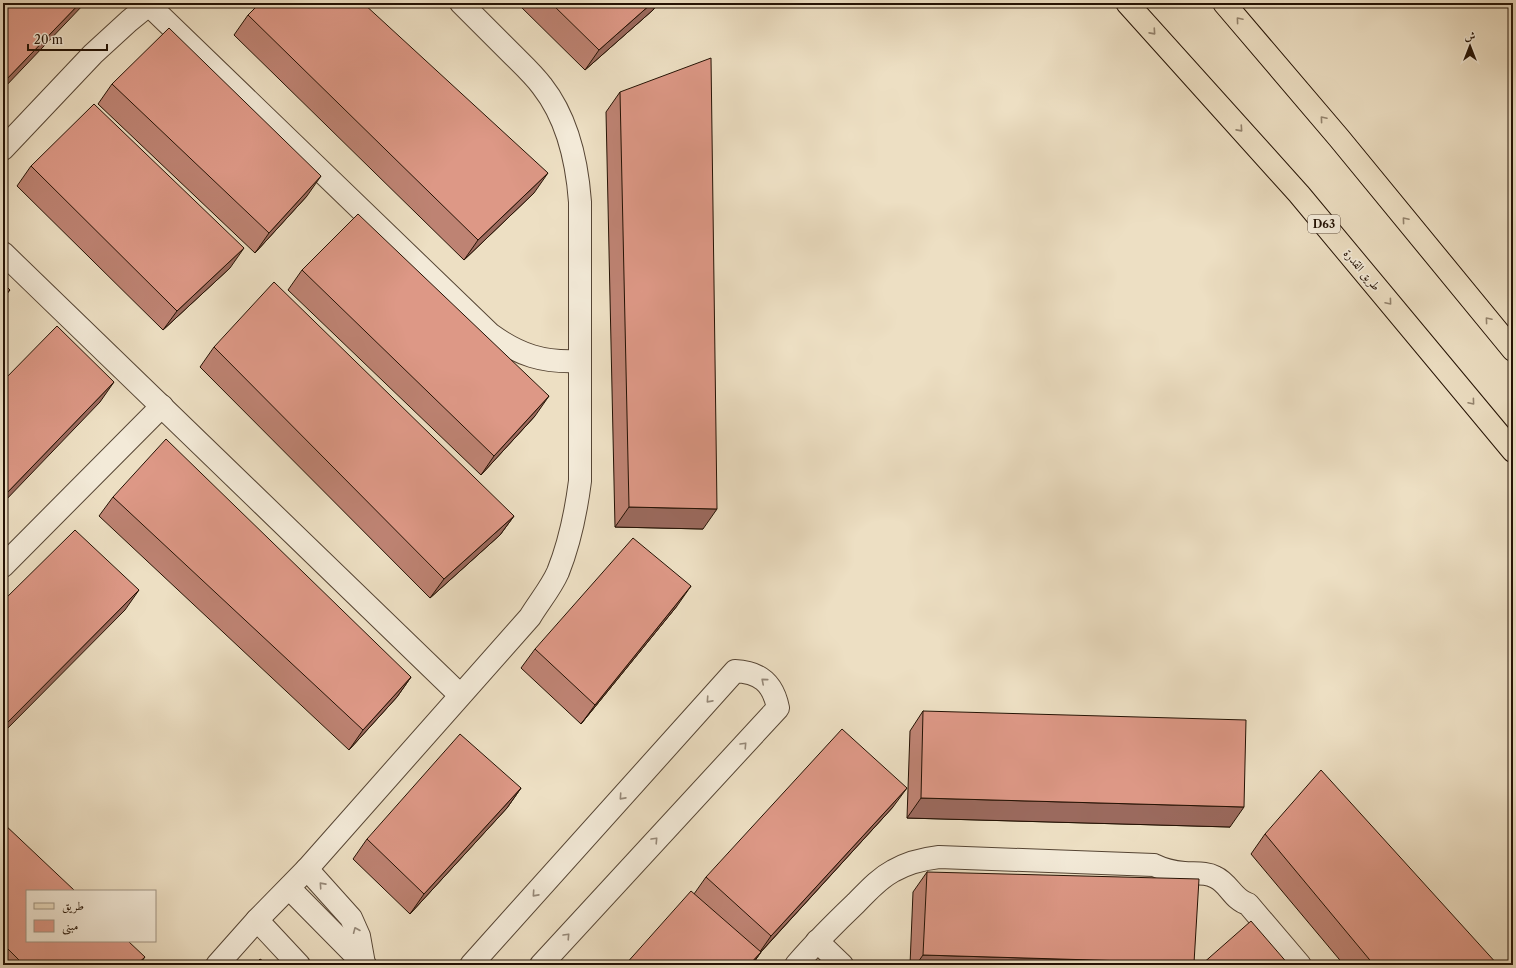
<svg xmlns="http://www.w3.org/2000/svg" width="1516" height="968" viewBox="0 0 1516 968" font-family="'Libre Caslon Text',Amiri,serif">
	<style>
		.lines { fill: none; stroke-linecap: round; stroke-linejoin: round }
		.street-casing { stroke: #564534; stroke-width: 24 }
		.primary-casing { stroke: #241204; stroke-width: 24 }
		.street { stroke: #f3ead8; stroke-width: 22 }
		.primary { stroke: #eddfc3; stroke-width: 22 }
		.wall { fill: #be8373; stroke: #241204 }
		.shaded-wall { fill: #9b6a5e; stroke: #241204 }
		.building { fill: #dd9886; stroke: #241204 }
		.oneway { stroke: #93836d }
		.oneway2 { stroke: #968979 }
		.labels { text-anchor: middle; stroke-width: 3.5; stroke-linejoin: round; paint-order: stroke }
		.shield { fill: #f3ead8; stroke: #625344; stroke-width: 1 }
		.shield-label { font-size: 11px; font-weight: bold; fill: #241204 }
		.street-label { font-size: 12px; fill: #241204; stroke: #f3ead8 }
	</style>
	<rect width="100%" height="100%" fill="#eddfc3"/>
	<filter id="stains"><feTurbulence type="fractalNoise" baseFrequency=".005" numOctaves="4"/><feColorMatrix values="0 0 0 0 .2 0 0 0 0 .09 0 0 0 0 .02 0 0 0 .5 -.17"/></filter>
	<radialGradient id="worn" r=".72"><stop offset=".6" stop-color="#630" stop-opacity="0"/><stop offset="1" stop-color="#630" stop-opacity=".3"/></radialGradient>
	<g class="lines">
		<g class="street-casing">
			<g id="street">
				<path d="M149,5L490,334C519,355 543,363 580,361"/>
				<path d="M3,149L93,54L129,21L151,3"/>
				<path d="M3,253L460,695"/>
				<path d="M3,566L162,406"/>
				<path d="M307,869L351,918L359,936L364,964"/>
				<path d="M289,888L365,965"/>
				<path d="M257,920L299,965"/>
				<path d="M817,941L842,965"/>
				<path d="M217,965L257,920L307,869L530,617C539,602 551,588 558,572C570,542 576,512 580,481V202C577,161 568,119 542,86C533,74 521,63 511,53C494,36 478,20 461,3"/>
				<path d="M471,965L735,671C760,672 773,683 778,708L541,965"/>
				<path d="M796,965C815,943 835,923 856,903C867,892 878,879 893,871C907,863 922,859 939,857L1154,865C1164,870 1174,872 1184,873C1194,874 1206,872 1215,877C1229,883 1233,900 1248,904L1300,965"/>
			</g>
		</g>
		<g class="primary-casing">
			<g id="primary">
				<path d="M1127,3L1299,194L1513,451"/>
				<path d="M1224,3L1339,138L1513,350"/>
			</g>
		</g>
		<use href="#street" class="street"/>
		<use href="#primary" class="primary"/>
	</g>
	<g class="wall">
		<path d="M517,3H658L653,10L585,70Z"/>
		<path d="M248,15L534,193L464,260L234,35Z"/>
		<path d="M112,84L307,196L255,253L98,104Z"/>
		<path d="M620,92L703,529L615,527L606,112Z"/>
		<path d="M31,166L230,268L163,330L17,186Z"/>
		<path d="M302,270L535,416L481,475L288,290Z"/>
		<path d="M214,347L514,516L500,535L430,598L200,367Z"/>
		<path d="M113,497L411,677L397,697L349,750L99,516Z"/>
		<path d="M677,606L581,724L521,668L535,649Z"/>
		<path d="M923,711L1230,827L907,818L910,731Z"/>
		<path d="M521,788L507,808L410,914L353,859L367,839Z"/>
		<path d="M893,807L761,952L752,965H625L694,894L706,877Z"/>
		<path d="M3,823L139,965H3Z"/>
		<path d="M1265,834L1498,965H1344L1251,854Z"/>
		<path d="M927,872L1192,965H910L913,892Z"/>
	</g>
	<g class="shaded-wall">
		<path d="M80,3H85L3,89V83Z"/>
		<path d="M652,3H658L653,10L585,70L599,50Z"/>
		<path d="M548,173L534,193L464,260L478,240Z"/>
		<path d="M321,176L307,196L255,253L269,233Z"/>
		<path d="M244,248L230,268L163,330L177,311Z"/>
		<path d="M10,290L3,299V296Z"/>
		<path d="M114,382L100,402L3,503V497Z"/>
		<path d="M549,396L535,416L481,475L494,456Z"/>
		<path d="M629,507L717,509L703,529L615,527Z"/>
		<path d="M514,516L500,535L430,598L444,579Z"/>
		<path d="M691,586L677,606L581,724L595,705Z"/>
		<path d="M139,590L125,610L3,733V727Z"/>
		<path d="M411,677L397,697L349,750L363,730Z"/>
		<path d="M521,788L507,808L410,914L424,894Z"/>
		<path d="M907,788L893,807L757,956L771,936Z"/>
		<path d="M921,798L1244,807L1230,827L907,818Z"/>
		<path d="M761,952L752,965H749Z"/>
		<path d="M923,955L1194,963L1192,965H916Z"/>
		<path d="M145,957L139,965H136Z"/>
	</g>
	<g class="building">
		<path d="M3,3H80L3,83Z"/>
		<path d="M260,3H363L548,173L478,240L248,15Z"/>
		<path d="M551,3H652L599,50Z"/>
		<path d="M169,28L321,176L269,233L112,84Z"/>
		<path d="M711,58L717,509L629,507L620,92Z"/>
		<path d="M94,104L244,248L177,311L31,166Z"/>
		<path d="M358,214L549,396L494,456L302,270Z"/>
		<path d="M274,282L514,516L444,579L214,347Z"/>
		<path d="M3,283L10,290L3,296Z"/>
		<path d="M57,326L114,382L3,497V381Z"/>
		<path d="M166,439L411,677L363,730L113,497Z"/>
		<path d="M75,530L139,590L3,727V601Z"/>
		<path d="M633,538L691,586L595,705L535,649Z"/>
		<path d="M923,711L1246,720L1244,807L921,798Z"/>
		<path d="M842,729L907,788L771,936L706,877Z"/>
		<path d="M460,734L521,788L424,894L367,839Z"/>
		<path d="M1321,770L1498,965H1374L1265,834Z"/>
		<path d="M3,823L75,891H27V941H128L145,957L136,965H24L3,944Z"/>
		<path d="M927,872L1199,879L1194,963L923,955Z"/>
		<path d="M691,891L761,952L749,965H625Z"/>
		<path d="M1251,921L1289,965H1201Z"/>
		<path d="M260,959L269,965H255Z"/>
	</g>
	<defs><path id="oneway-chevron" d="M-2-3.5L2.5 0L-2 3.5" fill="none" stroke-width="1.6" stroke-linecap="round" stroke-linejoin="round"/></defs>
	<g class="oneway">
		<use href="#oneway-chevron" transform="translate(1239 20) rotate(-130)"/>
		<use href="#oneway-chevron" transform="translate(1153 32) rotate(48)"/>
		<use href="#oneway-chevron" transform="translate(1323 119) rotate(-130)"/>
		<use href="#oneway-chevron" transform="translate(1240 129) rotate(48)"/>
		<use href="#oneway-chevron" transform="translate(1405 220) rotate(-130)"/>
		<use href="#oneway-chevron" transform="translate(1389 302) rotate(50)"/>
		<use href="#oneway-chevron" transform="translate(1488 320) rotate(-130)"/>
		<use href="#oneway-chevron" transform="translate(1472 402) rotate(50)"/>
	</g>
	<g class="oneway2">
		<use href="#oneway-chevron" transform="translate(764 681) rotate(-139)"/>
		<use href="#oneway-chevron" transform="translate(709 700) rotate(132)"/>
		<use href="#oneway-chevron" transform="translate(744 745) rotate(-47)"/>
		<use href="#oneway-chevron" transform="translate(622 797) rotate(132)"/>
		<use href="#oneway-chevron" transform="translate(655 840) rotate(-47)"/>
		<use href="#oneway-chevron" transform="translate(322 885) rotate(-132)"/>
		<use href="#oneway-chevron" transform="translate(535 894) rotate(132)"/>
		<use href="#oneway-chevron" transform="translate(356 930) rotate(-113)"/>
		<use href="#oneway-chevron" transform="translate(567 936) rotate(-47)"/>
	</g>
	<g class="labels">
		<rect class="shield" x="1308" y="215" width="32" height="18" rx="3"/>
		<g class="shield-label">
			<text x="1324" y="228">D63</text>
		</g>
		<g class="street-label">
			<text transform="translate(1362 270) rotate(50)" y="4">طريق القدرة</text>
		</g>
	</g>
	<rect width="1516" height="968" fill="none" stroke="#eddfc3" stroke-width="16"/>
	<rect x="4" y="4" width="1508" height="960" fill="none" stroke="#241204" stroke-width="2"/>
	<rect x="8" y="8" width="1500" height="952" fill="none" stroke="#241204"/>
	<rect x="26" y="890" width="130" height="52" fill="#f3ead8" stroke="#a09483"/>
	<rect x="34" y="903" width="20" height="6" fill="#eddfc3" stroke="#a09483"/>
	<text x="62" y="910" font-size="12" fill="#241204">طريق</text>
	<rect x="34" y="920" width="20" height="12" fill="#dd9886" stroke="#a09483"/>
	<text x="62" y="930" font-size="12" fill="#241204">مبنى</text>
	<g transform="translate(1470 46)" stroke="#f3ead8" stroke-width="3" paint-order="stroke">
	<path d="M0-3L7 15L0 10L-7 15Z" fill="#241204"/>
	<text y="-6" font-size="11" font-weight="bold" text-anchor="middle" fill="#241204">ش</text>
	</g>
	<path d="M28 44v6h79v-6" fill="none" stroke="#241204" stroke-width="2"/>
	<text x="34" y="44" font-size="12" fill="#241204" stroke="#f3ead8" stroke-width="3" paint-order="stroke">20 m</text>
	<rect width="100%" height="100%" filter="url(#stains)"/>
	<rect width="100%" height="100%" fill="url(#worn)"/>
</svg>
